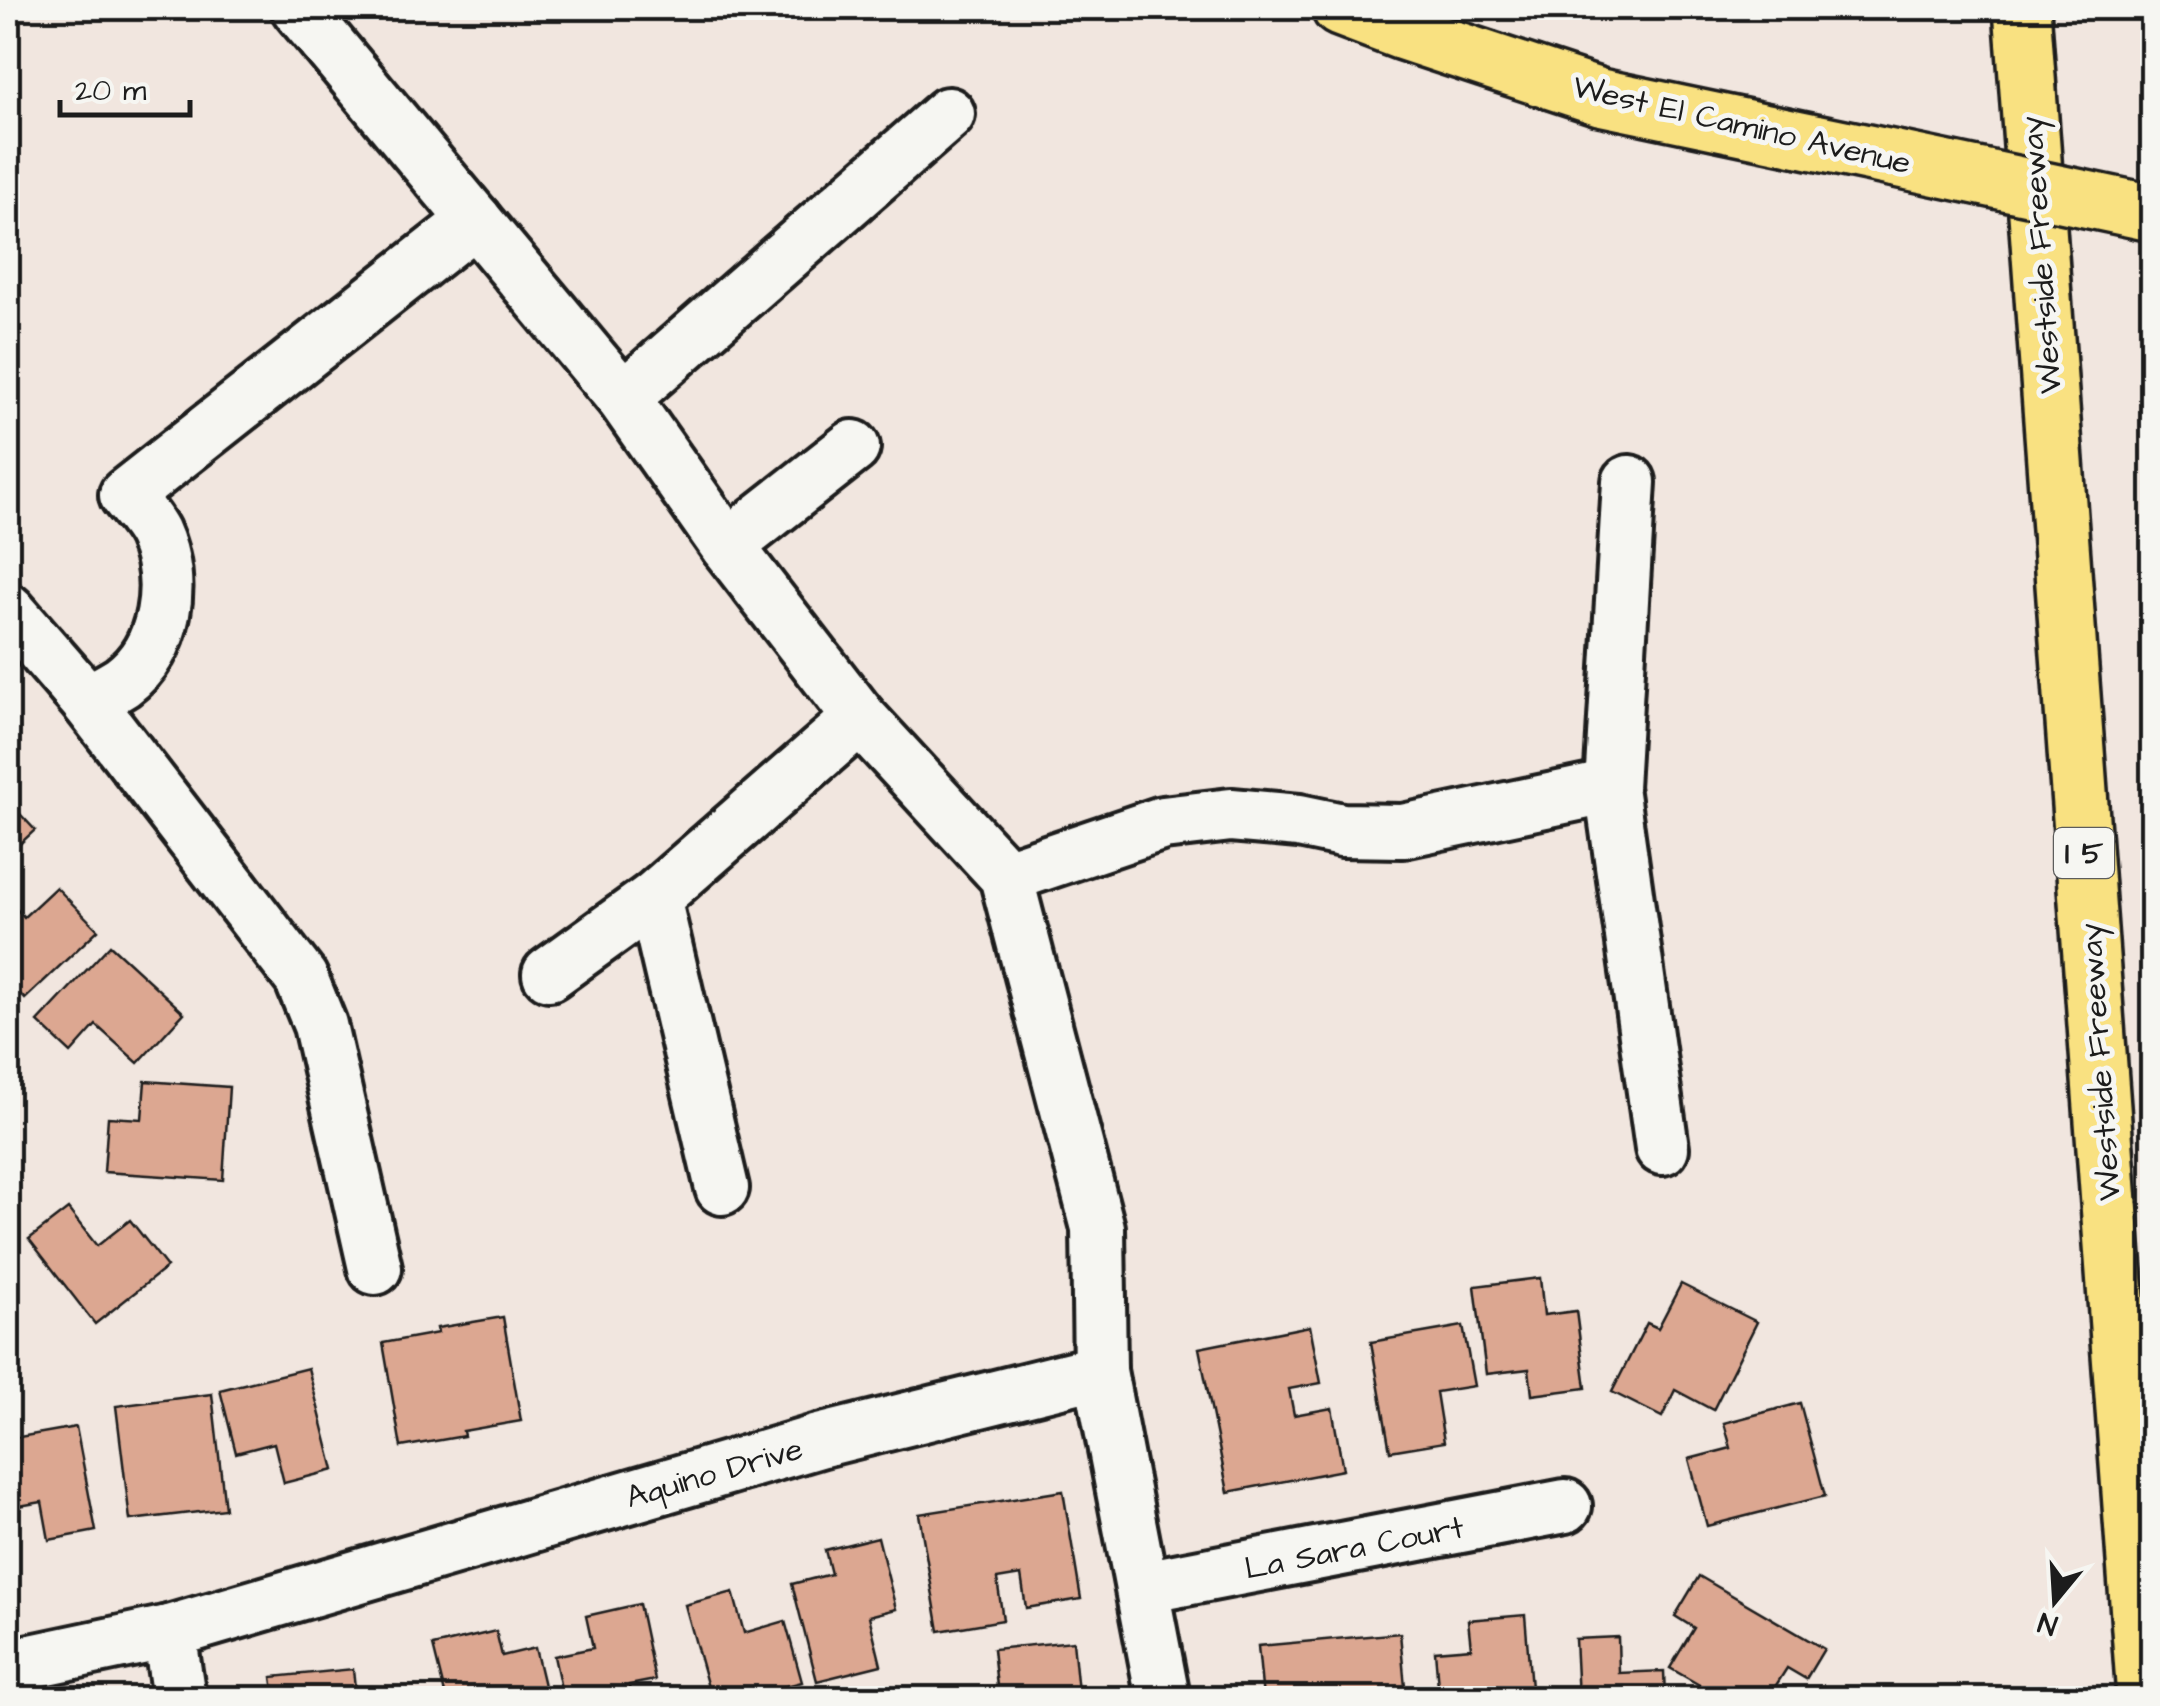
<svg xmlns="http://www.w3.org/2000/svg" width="2160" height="1706" viewBox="0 0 2160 1706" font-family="'Architects Daughter',sans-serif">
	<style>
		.building { fill: #dca791; stroke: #1c1c1c; stroke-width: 2.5 }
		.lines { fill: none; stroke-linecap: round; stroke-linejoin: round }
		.minor-casing { stroke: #1c1c1c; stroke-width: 60 }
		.major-casing { stroke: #1c1c1c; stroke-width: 62 }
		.highway-casing { stroke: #1c1c1c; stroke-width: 62 }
		.minor { stroke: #f6f6f2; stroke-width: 52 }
		.major { stroke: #f9e181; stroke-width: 55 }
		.highway { stroke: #f9e181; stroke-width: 55 }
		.major-bridge-casing { stroke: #1c1c1c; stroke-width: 62; stroke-linecap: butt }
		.major-bridge { stroke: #f9e181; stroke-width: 55 }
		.labels { text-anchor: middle; stroke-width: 10; stroke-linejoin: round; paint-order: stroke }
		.shield { fill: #f6f6f2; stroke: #5d5d5c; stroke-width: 2.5 }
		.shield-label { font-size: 30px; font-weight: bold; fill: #1c1c1c }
		.street-label { font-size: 32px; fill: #1c1c1c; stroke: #f6f6f2 }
	</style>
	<rect width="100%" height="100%" fill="#f1e6df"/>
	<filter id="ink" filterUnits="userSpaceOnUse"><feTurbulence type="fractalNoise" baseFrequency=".01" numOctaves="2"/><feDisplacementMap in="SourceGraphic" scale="20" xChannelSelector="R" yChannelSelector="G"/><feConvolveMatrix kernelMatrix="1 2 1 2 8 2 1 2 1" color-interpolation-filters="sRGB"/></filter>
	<g filter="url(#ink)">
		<g class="building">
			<path d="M8,801L35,830L8,855Z"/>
			<path d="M56,887L98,930L25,999L8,981V900L24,917Z"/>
			<path d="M110,945L184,1013L138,1063L96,1025L71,1053L38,1022Z"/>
			<path d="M145,1081L229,1087L223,1180L104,1172L108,1117L142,1119Z"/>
			<path d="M68,1209L97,1246L130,1220L167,1267L95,1324L29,1239Z"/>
			<path d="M1540,1278L1544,1315L1576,1311L1586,1388L1532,1395L1529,1369L1486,1374L1475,1286Z"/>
			<path d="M1681,1284L1757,1322L1713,1410L1675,1390L1662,1417L1612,1392L1647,1323L1658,1328Z"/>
			<path d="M503,1317L521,1421L463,1431L464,1436L401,1447L383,1343L438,1333L437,1328Z"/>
			<path d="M1310,1326L1321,1383L1289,1389L1294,1415L1332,1408L1343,1470L1228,1492L1199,1348Z"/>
			<path d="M1463,1326L1474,1386L1436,1392L1444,1442L1390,1451L1371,1342Z"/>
			<path d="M308,1368L334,1470L284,1483L274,1443L236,1453L220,1390Z"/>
			<path d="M212,1394L225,1509L130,1520L116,1406Z"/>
			<path d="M1800,1403L1825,1496L1707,1526L1689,1459L1731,1448L1724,1423Z"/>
			<path d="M76,1427L96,1531L49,1540L42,1502L8,1508V1439Z"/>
			<path d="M1063,1491L1081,1599L1026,1608L1021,1575L997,1579L1003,1620L939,1631L919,1514Z"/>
			<path d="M878,1537L896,1609L869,1616L881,1665L817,1681L792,1584L831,1574L825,1550Z"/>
			<path d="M1699,1576L1824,1649L1806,1679L1787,1668L1768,1698H1722L1670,1668L1694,1628L1675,1616Z"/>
			<path d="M733,1592L744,1633L785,1621L802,1682L740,1698H711L685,1605Z"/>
			<path d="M639,1604L655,1680L629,1685L631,1698H563L554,1656L593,1648L586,1616Z"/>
			<path d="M1525,1615L1531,1688L1505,1690V1698H1439L1435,1651L1471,1648L1468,1620Z"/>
			<path d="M496,1631L502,1656L535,1648L547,1698H446L433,1646Z"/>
			<path d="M1400,1633L1406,1698H1263L1258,1646Z"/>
			<path d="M1618,1637L1619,1673L1664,1671L1665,1698H1578L1575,1639Z"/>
			<path d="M1073,1641L1078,1692L1053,1695V1698H964L963,1689L997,1686L993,1649Z"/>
			<path d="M353,1669L356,1698H275L272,1677Z"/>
		</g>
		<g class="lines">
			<g class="minor-casing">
				<g id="minor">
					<path d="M298,8L623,398L727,546L860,718L1006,876L1098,1228L1100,1371"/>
					<path d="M623,398L948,114"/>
					<path d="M1629,482L1611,787L1662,1148"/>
					<path d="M727,546L853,447"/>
					<path d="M8,610L88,702L301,978L320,1025L375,1268"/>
					<path d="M88,702C99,695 111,689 122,682C167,649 176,581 154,533C147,519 135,507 126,495L475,220"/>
					<path d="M1006,876L1163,823L1231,815L1299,821L1342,830L1403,831L1611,787"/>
					<path d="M654,898L722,1188"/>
					<path d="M549,974L654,898L860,718"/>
					<path d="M1144,1587L1565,1506"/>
					<path d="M169,1632L179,1698"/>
					<path d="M8,1666L169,1632L819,1441L1100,1371L1163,1698"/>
				</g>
			</g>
			<g class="major-casing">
				<path id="major" d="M1340,8L1403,32L1600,97L1896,159"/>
			</g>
			<g class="highway-casing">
				<path id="highway" d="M2022,8L2145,1698"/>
			</g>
			<use href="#minor" class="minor"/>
			<use href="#major" class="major"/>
			<use href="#highway" class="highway"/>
			<g class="major-bridge-casing">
				<path id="major-bridge" d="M1896,159L2152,213"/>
			</g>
			<use href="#major-bridge" class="major-bridge"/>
		</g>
	</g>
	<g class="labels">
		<rect class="shield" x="2054" y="828" width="60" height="50" rx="8"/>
		<g class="shield-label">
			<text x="2084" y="863">I 5</text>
		</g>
		<g class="street-label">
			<text transform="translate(1742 124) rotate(13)" y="11">West El Camino Avenue</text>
			<text transform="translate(2040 255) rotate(-94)" y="11">Westside Freeway</text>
			<text transform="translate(2099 1062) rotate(-94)" y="11">Westside Freeway</text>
			<text transform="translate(714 1472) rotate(-16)" y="11">Aquino Drive</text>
			<text transform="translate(1354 1547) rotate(-11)" y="11">La Sara Court</text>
		</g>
	</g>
	<rect width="2160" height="1706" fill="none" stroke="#f6f6f2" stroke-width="40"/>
	<rect x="20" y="20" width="2120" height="1666" fill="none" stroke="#1c1c1c" stroke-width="4" filter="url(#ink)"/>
	<g transform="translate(2055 1601) rotate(198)" stroke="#f6f6f2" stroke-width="8" paint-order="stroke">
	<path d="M0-8L18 38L0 25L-18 38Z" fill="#1c1c1c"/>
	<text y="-15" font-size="28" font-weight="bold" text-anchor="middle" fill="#1c1c1c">N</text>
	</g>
	<path d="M60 100v15h130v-15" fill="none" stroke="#1c1c1c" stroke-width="5"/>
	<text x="75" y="100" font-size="30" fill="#1c1c1c" stroke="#f6f6f2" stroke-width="8" paint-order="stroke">20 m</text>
</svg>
